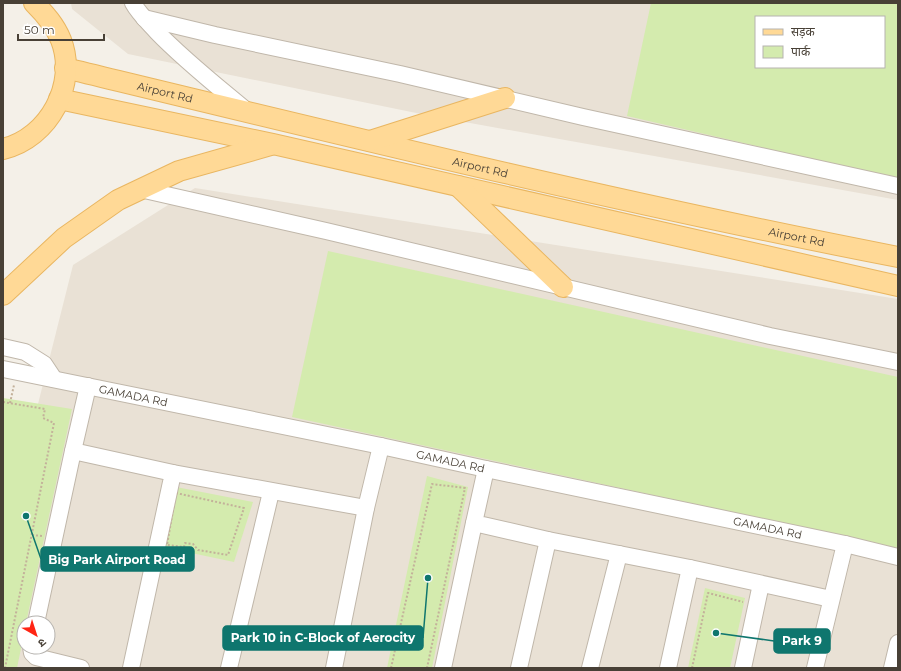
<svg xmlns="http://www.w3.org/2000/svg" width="901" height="671" viewBox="0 0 901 671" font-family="Montserrat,'Noto Sans Devanagari',sans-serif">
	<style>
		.residential { fill: #e9e1d5; fill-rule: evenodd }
		.green { fill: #d4ebae; fill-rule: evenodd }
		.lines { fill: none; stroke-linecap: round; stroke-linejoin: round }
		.minor-casing { stroke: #c0b7aa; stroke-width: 18 }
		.major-casing { stroke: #e9b661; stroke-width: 22 }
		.path { stroke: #c3b19a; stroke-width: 2; stroke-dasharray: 2 2; stroke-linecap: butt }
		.minor { stroke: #fff; stroke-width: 16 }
		.major { stroke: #ffd996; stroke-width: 20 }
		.labels { text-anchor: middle; stroke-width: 3; stroke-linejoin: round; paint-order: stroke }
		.street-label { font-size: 11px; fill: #484036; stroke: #fff }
		.leader { fill: none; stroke: #0f766e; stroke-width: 1.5 }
		.callout-dot { fill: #0f766e; stroke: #fff; stroke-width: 1.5 }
		.callout { fill: #0f766e; stroke: #0f766e; stroke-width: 1.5 }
		.callout-label { font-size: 12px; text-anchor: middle; font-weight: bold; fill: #fff }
	</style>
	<rect width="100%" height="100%" fill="#f4f0e8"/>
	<g class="residential">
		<path d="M71,3H898V200L426,115L128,54L72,9ZM756,17H884V67H756Z"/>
		<path d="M195,188L898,299V668H3V543L73,265ZM24,623H48V647H24Z"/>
	</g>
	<g class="green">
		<path d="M651,3H898V179L627,116ZM756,17H884V67H756Z"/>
		<path d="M328,251L898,377V548L292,417Z"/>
		<path d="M3,398L72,409L26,623H24V634L17,668H3Z"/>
		<path d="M427,476L468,487L432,668H387Z"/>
		<path d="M176,487L253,502L234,562L163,547Z"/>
		<path d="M705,588L745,598L730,668H688Z"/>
	</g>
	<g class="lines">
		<g class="minor-casing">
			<g id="minor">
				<path d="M133,3C139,14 149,23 157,32C185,61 217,86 248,112"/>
				<path d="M144,18L215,35L400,74L583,117L898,186"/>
				<path d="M140,189L326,231L770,336L898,362"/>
				<path d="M3,347L25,352L44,364L54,379"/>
				<path id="s1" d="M3,369L381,446L486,469L845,544L898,557"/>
				<path d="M88,386L73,451L173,473L131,668"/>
				<path d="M486,469L474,523L548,540L690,568L831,599"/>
				<path d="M173,473L366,508"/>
				<path d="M36,623L73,451"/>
				<path d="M31,647L32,653L36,657L81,668"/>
				<path d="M229,668L271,492"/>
				<path d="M334,668L366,508L381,446"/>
				<path d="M443,668L474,523"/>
				<path d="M519,668L548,540"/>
				<path d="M590,668L619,554"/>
				<path d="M668,668L690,568"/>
				<path d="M743,668L761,584"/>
				<path d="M815,668L845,544"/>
				<path d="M892,668L898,643"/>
			</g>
		</g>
		<g class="major-casing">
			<g id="major">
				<path id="s2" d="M65,68C342,135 619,203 898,257"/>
				<path d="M59,99L273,144L898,286"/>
				<path d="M370,141L505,98"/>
				<path d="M3,149C49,138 78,84 61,40C55,25 45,14 34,3"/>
				<path d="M458,186L563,287"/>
				<path d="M3,295L64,238L118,200L179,171L271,145"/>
			</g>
		</g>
		<g class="path">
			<path d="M3,402L45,409L43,418L54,423L5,668"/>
			<path d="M10,403L14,385"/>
			<path d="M176,493L244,508L228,555L198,550L193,544L185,543L184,547L167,545Z"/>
			<path d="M32,535L42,536"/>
			<path d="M391,668L432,484L465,488L427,668"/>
			<path d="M692,668L708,593L743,602"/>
		</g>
		<use href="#minor" class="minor"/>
		<use href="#major" class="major"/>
	</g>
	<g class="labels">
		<g class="street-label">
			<text dy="4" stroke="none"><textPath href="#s2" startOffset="103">Airport Rd</textPath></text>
			<text dy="4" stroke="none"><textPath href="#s2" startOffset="427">Airport Rd</textPath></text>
			<text dy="4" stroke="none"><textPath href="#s2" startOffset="751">Airport Rd</textPath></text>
			<text dy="4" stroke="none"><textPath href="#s1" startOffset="133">GAMADA Rd</textPath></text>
			<text dy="4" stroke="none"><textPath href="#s1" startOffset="457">GAMADA Rd</textPath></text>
			<text dy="4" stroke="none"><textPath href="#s1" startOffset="781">GAMADA Rd</textPath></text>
		</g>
	</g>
	<path class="leader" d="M26 516L41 559M428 578L423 638M716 633L774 641"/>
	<g class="callout-dot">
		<circle cx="26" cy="516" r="4"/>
		<circle cx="428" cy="578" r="4"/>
		<circle cx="716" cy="633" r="4"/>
	</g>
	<g class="callout">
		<rect x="41" y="547" width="153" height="24" rx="4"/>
		<rect x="223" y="626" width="200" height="24" rx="4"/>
		<rect x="774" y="629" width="56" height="24" rx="4"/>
	</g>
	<g class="callout-label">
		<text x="117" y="564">Big Park Airport Road</text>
		<text x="323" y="642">Park 10 in C-Block of Aerocity</text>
		<text x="802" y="645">Park 9</text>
	</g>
	<rect width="901" height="671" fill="none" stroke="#484036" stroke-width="8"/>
	<rect x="755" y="16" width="130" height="52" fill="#ffffff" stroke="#b6b3af"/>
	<rect x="763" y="29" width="20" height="6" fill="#ffd996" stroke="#b6b3af"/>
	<text x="791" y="36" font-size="12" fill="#484036">सड़क</text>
	<rect x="763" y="46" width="20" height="12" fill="#d4ebae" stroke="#b6b3af"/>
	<text x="791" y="56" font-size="12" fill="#484036">पार्क</text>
	<g transform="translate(36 635) rotate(141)"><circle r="19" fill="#ffffff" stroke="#b6b3af"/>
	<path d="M0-3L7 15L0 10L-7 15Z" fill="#ff2514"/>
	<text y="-6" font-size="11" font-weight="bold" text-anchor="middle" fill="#484036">उ</text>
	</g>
	<path d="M18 34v6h86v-6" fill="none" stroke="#484036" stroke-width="2"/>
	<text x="24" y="34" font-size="12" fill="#484036" stroke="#ffffff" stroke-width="3" paint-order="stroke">50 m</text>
</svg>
